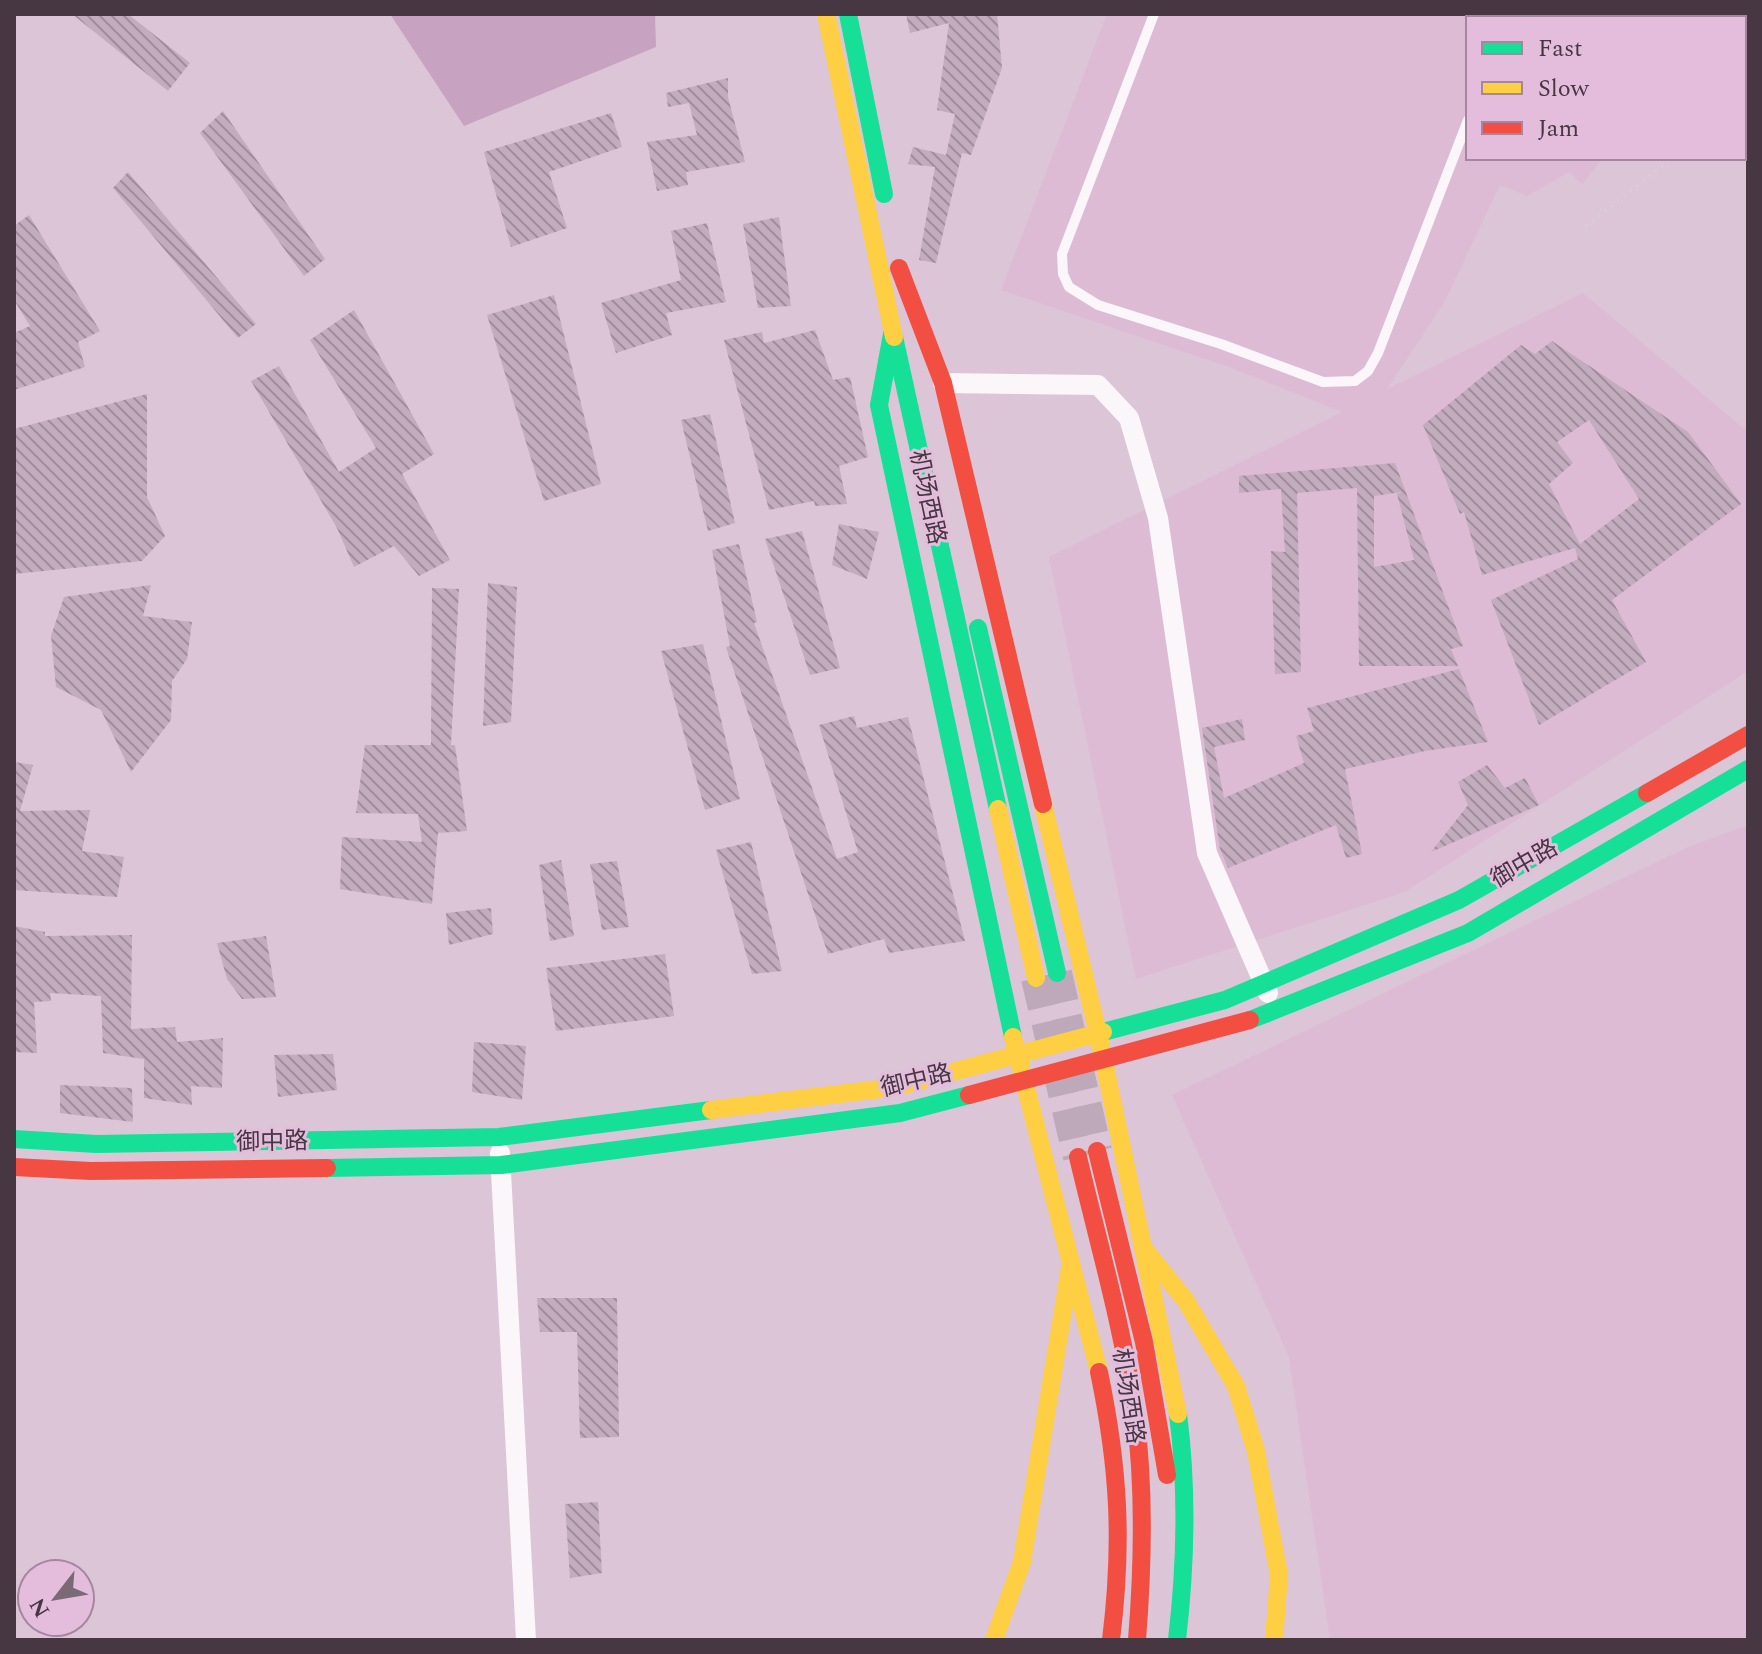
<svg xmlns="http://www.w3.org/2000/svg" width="1762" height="1654" viewBox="0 0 1762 1654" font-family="Spectral,'Noto Sans SC',serif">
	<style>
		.built { fill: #ddbbd5 }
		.pitch { fill: #c8a2c1 }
		.building { fill: url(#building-back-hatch); fill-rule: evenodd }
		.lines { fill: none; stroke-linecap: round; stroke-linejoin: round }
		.primary-tunnel { stroke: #bda9b9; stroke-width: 30; stroke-dasharray: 30 15; stroke-linecap: butt }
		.path { stroke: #d7d1d5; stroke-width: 3; stroke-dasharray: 2 6; stroke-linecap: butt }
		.lane { stroke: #faf6f9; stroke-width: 10 }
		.street { stroke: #faf6f9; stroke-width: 20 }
		.fast { stroke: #16e098; stroke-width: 18 }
		.slow { stroke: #ffcf43; stroke-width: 18 }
		.jam { stroke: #f24e42; stroke-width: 18 }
		.labels { text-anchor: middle; stroke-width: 6; stroke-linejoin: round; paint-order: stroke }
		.street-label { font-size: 24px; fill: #463743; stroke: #e3bddb }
	</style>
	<defs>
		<pattern id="building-back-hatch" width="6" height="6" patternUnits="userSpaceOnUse" patternTransform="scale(2)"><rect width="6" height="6" fill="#c3acbe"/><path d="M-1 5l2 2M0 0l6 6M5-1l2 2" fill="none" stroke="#a08d9c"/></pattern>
	</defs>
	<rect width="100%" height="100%" fill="#dbc5d6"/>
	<g class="built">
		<path d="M1107,14H1717L1714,18H1468V158H1603L1582,184L1569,172L1527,196L1500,185L1444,303L1387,389L1583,293L1748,432V671L1405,892L1136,979L1049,557L1342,412L1229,367L1001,290Z"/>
		<path d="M1748,825V1640H1330L1289,1357L1172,1095L1688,847Z"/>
	</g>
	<path class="pitch" d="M390,14H655L656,47L464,126Z"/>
	<g class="building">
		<path d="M72,14H128L190,63L168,91Z"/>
		<path d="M906,14H997L1002,68L971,155L962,153L936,263L919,260L935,167L908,164L913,147L946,155L955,114L937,110L949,23L910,33Z"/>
		<path d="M728,78V97L745,162L686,172L688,185L657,191L647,142L697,135L689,103L668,107L666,93Z"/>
		<path d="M223,111L325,259L304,276L200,133Z"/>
		<path d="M611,113L622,147L549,172L567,228L511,247L484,152Z"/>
		<path d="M128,172L256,324L238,338L113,188Z"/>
		<path d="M29,215L100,331L78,342L85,367L14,390V333L30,326L14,300V226Z"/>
		<path d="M779,217L791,306L758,308L743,224Z"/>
		<path d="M707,223L726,302L666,313L672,335L616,353L601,303L681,280L671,231Z"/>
		<path d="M554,295L601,484L544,501L487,315Z"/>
		<path d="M354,310L434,454L402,474L450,560L419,576L394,546L354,567L337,528L251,381L279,366L339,472L376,448L310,340Z"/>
		<path d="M815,330L833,380L850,377L868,457L839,466L847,504L815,506L814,501L769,510L724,340L762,332L764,343Z"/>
		<path d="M1552,341L1688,432L1741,504L1612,600L1646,662L1539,725L1491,600L1578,559L1575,548L1482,575L1464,512L1460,514L1423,425L1521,345L1535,354ZM1589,420L1639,499L1580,544L1549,484L1573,463L1557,442Z"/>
		<path d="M147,394V497L165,536L142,561L14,574V429Z"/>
		<path d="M710,414L735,523L708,531L681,420Z"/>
		<path d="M1395,463L1463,646L1451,649L1458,666H1359L1357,488L1297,493L1301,672L1275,674L1271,551L1285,552L1281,489L1239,493V476ZM1402,492L1397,494L1414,560L1374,567V496Z"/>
		<path d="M839,524L879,532L867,579L832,565Z"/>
		<path d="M802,531L840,668L810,675L765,539Z"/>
		<path d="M739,544L757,622L754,623L837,859L858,852L819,725L854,716L857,728L908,717L965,941L889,953L884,939L828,954L726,647L730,646L712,550Z"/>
		<path d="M488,583L517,587L511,722L483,726Z"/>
		<path d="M151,585L143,616L192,622L187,659L172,681L171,720L131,772L101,710L56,687L51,636L64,597Z"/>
		<path d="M432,588L459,589L451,745H455L467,831L438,833L432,904L340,889L342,837L422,842L418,814L356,813L365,745H431Z"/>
		<path d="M703,644L740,799L705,810L661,651Z"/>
		<path d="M1459,669L1488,742L1425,751L1345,769L1362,854L1346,858L1336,825L1228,868L1220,849L1202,728L1242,719L1245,740L1214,747L1224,798L1304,763L1296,736L1314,731L1307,708Z"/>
		<path d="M14,762L33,765L20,811L90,810L82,851L124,857L117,897L14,890Z"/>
		<path d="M1487,765L1505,788L1525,778L1539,805L1431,852L1468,805L1458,782Z"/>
		<path d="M751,842L782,971L752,974L716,850Z"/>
		<path d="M561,860L574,936L550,941L539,865Z"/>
		<path d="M617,861L629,927L602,930L590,864Z"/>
		<path d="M491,908L493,934L449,945L446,913Z"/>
		<path d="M14,926L45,932V936L132,935L131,1029L175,1027L177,1042L223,1038L222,1088L191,1086L192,1105L144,1098V1059L103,1053L101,996L50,993L51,1001L34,1002L37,1053L14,1052Z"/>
		<path d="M266,936L276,997L242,999L227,979L217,943Z"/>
		<path d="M665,954L674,1016L556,1031L546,968Z"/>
		<path d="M474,1042L526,1046L522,1100L472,1092Z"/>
		<path d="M333,1054L337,1090L278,1097L274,1055Z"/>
		<path d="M60,1085L132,1088L133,1122L60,1113Z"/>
		<path d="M537,1298H617L619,1437L580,1438L577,1332H540Z"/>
		<path d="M598,1502L602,1573L570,1578L565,1504Z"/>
	</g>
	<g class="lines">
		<g class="primary-tunnel">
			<path d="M1057,973L1097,1151"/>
			<path d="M1036,978L1078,1157"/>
		</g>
		<g class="path">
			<path d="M1744,84L1748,80"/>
			<path d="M1586,226L1673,158"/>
		</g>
		<g class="lane">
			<path d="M1154,14L1062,254L1063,274L1069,287L1098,305L1221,344L1323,382L1355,381L1368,371L1378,353L1468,120"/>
			<path d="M1507,18L1508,14"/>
		</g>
		<g class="street">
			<path d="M943,383L1098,385L1129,418L1158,518L1207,853L1268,993"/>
			<path d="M500,1153L526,1640"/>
		</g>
		<g class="fast">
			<path d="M848,14L884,194"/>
			<path d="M892,334L879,405L1013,1037"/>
			<path d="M894,337L998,809"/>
			<path d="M978,628L1057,973"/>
			<path d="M1250,1020L1468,933L1748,769"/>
			<path d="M1103,1032L1225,1000L1459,900L1647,793"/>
			<path d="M14,1139L96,1144L499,1137L711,1110"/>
			<path d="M327,1168L501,1165L900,1113L969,1095"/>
			<path d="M1177,1640C1186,1563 1188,1491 1178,1414"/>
		</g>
		<g class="slow">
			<path d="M826,14L894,337"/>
			<path d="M1043,804L1098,1033L1178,1414"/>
			<path d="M998,809L1036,978"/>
			<path d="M1013,1037L1099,1372"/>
			<path d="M711,1110L896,1087L1103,1032"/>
			<path d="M1145,1250L1186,1301L1236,1386L1256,1451L1279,1575L1274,1640"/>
			<path d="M994,1640L1022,1562L1071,1262"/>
		</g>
		<g class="jam">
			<path d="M899,268L943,383L1043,804"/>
			<path d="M1647,793L1748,735"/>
			<path d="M969,1095L1250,1020"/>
			<path d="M1097,1151L1144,1342L1167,1475"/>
			<path d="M1078,1157C1098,1242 1123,1327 1135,1414C1145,1489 1143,1565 1137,1640"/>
			<path d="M14,1167L91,1171L327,1168"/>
			<path d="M1099,1372C1119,1468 1123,1543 1111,1640"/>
		</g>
	</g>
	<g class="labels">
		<g class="street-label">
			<text transform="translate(928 497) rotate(78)" y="8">机场西路</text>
			<text transform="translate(1524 863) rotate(-30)" y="8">御中路</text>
			<text transform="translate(916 1080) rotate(-13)" y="8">御中路</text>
			<text transform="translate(272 1141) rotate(-1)" y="8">御中路</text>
			<text transform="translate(1129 1396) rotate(81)" y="8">机场西路</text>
		</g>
	</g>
	<rect width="1762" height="1654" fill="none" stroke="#463743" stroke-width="32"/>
	<rect x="1466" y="16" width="280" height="144" fill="#e3bddb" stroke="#a4879e" stroke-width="2"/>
	<rect x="1482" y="42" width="40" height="12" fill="#16e098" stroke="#a4879e" stroke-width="2"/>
	<text x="1538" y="56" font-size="24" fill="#463743">Fast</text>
	<rect x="1482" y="82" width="40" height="12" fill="#ffcf43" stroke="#a4879e" stroke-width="2"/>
	<text x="1538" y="96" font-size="24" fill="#463743">Slow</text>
	<rect x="1482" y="122" width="40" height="12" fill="#f24e42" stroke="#a4879e" stroke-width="2"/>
	<text x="1538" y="136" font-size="24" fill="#463743">Jam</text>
	<g transform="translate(56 1598) rotate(239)"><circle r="38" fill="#e3bddb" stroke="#a4879e" stroke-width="2"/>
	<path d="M0-6L14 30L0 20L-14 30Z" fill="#7a6976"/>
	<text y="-12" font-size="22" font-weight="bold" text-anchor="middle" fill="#463743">N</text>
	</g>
</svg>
